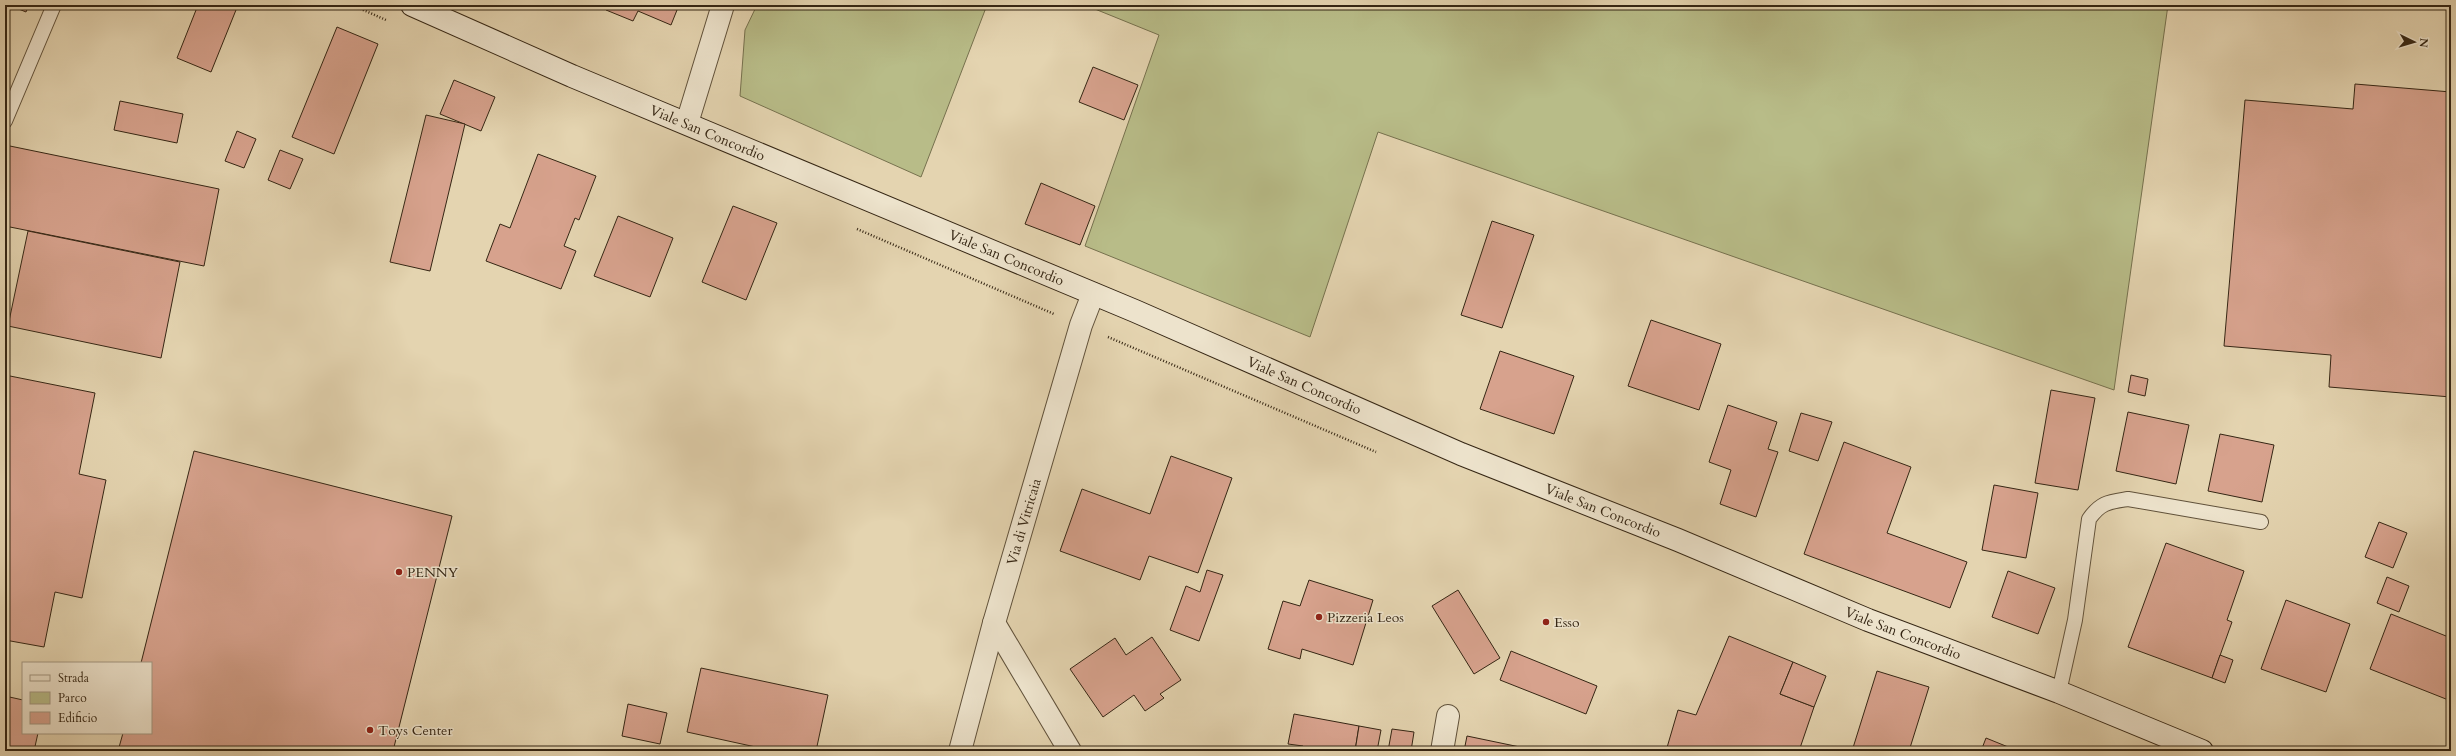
<svg xmlns="http://www.w3.org/2000/svg" width="2456" height="756" viewBox="0 0 2456 756" font-family="Cardo,serif">
	<style>
		.green { fill: #b8bc88; stroke: #76714e }
		.building { fill: #d7a28d; stroke: #352614 }
		.lines { fill: none; stroke-linecap: round; stroke-linejoin: round }
		.lane-casing { stroke: #61523b; stroke-width: 16 }
		.street-casing { stroke: #61523b; stroke-width: 24 }
		.secondary-casing { stroke: #352614; stroke-width: 24 }
		.path { stroke: #352614; stroke-width: 2.5; stroke-dasharray: 1 2; stroke-linecap: butt }
		.lane { stroke: #ede3cc; stroke-width: 14 }
		.street { stroke: #ede3cc; stroke-width: 22 }
		.secondary { stroke: #ede3cc; stroke-width: 22 }
		.poi-dot { fill: #8f2418; stroke: #ede3cc; stroke-width: 1.5 }
		.labels { text-anchor: middle; stroke-width: 3; stroke-linejoin: round; paint-order: stroke }
		.street-label { font-size: 14px; fill: #352614; stroke: #ede3cc }
		.poi-label { font-size: 14px; fill: #352614; stroke: #ede3cc; text-anchor: start }
	</style>
	<rect width="100%" height="100%" fill="#e4d4b0"/>
	<filter id="stains"><feTurbulence type="fractalNoise" baseFrequency=".005" numOctaves="4"/><feColorMatrix values="0 0 0 0 .2 0 0 0 0 .09 0 0 0 0 .02 0 0 0 .5 -.17"/></filter>
	<radialGradient id="worn" r=".72"><stop offset=".6" stop-color="#630" stop-opacity="0"/><stop offset="1" stop-color="#630" stop-opacity=".3"/></radialGradient>
	<g class="green">
		<path d="M757,5H987L921,177L740,96L745,30Z"/>
		<path d="M1085,5H2168L2114,390L1378,132L1310,337L1085,246L1159,35Z"/>
	</g>
	<g class="building">
		<path d="M9,5H29L26,12Z"/>
		<path d="M198,5H238L211,72L177,58Z"/>
		<path d="M608,5H679L671,25L638,11L633,21L606,10Z"/>
		<path d="M337,27L378,44L334,154L292,137Z"/>
		<path d="M1093,67L1138,85L1124,120L1079,102Z"/>
		<path d="M454,80L495,97L481,131L440,114Z"/>
		<path d="M2355,84L2451,92V397L2329,387L2331,355L2224,346L2245,100L2353,109Z"/>
		<path d="M120,101L183,114L177,143L114,130Z"/>
		<path d="M426,115L465,124L430,271L390,262Z"/>
		<path d="M237,131L256,139L244,168L225,161Z"/>
		<path d="M5,145L219,189L204,266L5,226Z"/>
		<path d="M280,150L303,159L290,189L268,180Z"/>
		<path d="M538,154L596,176L579,220L575,218L564,246L576,251L561,289L486,261L500,224L510,228Z"/>
		<path d="M1041,183L1095,206L1080,245L1025,224Z"/>
		<path d="M733,206L777,223L746,300L702,282Z"/>
		<path d="M618,216L673,238L650,297L594,276Z"/>
		<path d="M1492,221L1534,235L1502,328L1461,315Z"/>
		<path d="M28,231L180,262L161,358L8,326Z"/>
		<path d="M1651,320L1721,344L1699,410L1628,386Z"/>
		<path d="M1500,351L1574,376L1554,434L1480,409Z"/>
		<path d="M5,375L95,393L79,474L106,480L82,598L55,592L44,647L5,640Z"/>
		<path d="M2131,375L2148,379L2145,396L2128,392Z"/>
		<path d="M2051,390L2095,398L2078,490L2035,483Z"/>
		<path d="M1728,405L1777,422L1768,449L1778,452L1756,517L1720,504L1731,470L1709,462Z"/>
		<path d="M2128,412L2189,425L2176,484L2116,471Z"/>
		<path d="M1801,413L1832,422L1818,461L1789,451Z"/>
		<path d="M2220,434L2274,445L2262,502L2208,491Z"/>
		<path d="M1844,442L1911,467L1887,533L1967,562L1950,608L1804,554Z"/>
		<path d="M194,451L452,516L393,751H118L123,733H151V663H141Z"/>
		<path d="M1171,456L1232,478L1198,573L1149,556L1140,580L1060,551L1082,489L1150,514Z"/>
		<path d="M1994,485L2038,493L2026,558L1982,550Z"/>
		<path d="M2379,522L2407,533L2393,568L2365,557Z"/>
		<path d="M2166,543L2244,571L2227,620L2232,622L2212,678L2128,647Z"/>
		<path d="M1207,570L1223,575L1199,641L1170,630L1186,586L1200,592Z"/>
		<path d="M2008,571L2055,588L2038,634L1992,617Z"/>
		<path d="M2387,577L2409,586L2399,612L2377,603Z"/>
		<path d="M1309,580L1373,600L1353,665L1302,649L1300,659L1268,649L1283,601L1300,606Z"/>
		<path d="M1458,590L1500,658L1474,674L1432,606Z"/>
		<path d="M2286,600L2350,624L2326,692L2261,669Z"/>
		<path d="M2391,614L2451,638V701L2370,669Z"/>
		<path d="M1729,636L1793,662L1780,694L1814,707L1799,751H1666L1678,710L1696,715Z"/>
		<path d="M1152,637L1181,680L1160,694L1164,698L1145,711L1134,695L1103,717L1070,669L1115,638L1126,655Z"/>
		<path d="M1511,651L1597,686L1586,714L1500,680Z"/>
		<path d="M2220,655L2233,660L2225,683L2212,678Z"/>
		<path d="M1793,662L1826,676L1814,707L1780,694Z"/>
		<path d="M701,668L828,695L816,751H774L687,732Z"/>
		<path d="M1877,671L1929,687L1909,751H1852Z"/>
		<path d="M5,696L23,700V733H38L34,751H5Z"/>
		<path d="M628,704L667,713L660,744L622,736Z"/>
		<path d="M1294,714L1359,726L1355,751H1302L1303,746L1288,744Z"/>
		<path d="M1359,726L1381,730L1377,751H1355Z"/>
		<path d="M1392,729L1414,732L1411,751H1388Z"/>
		<path d="M1467,736L1539,751H1464Z"/>
		<path d="M1986,738L2018,751H1981Z"/>
	</g>
	<g class="lines">
		<g class="lane-casing">
			<g id="lane">
				<path d="M5,121L54,5"/>
				<path d="M2059,692L2075,620L2089,519C2101,502 2109,502 2128,499L2261,522"/>
			</g>
		</g>
		<g class="street-casing">
			<g id="street">
				<path d="M687,123L723,5"/>
				<path d="M994,623L1070,751"/>
				<path id="s1" d="M960,751L994,623L1081,325L1093,294"/>
				<path d="M1442,751L1448,716"/>
			</g>
		</g>
		<g class="secondary-casing">
			<g id="secondary">
				<path id="s2" d="M412,5L572,76L1135,311L1461,454L1678,540L1868,620L2059,692L2202,751"/>
			</g>
		</g>
		<g class="path">
			<path d="M352,5L386,20"/>
			<path d="M857,229L1054,314"/>
			<path d="M1108,337L1376,452"/>
		</g>
		<use href="#lane" class="lane"/>
		<use href="#street" class="street"/>
		<use href="#secondary" class="secondary"/>
	</g>
	<g class="poi-dot">
		<circle cx="399" cy="572" r="4"/>
		<circle cx="1319" cy="617" r="4"/>
		<circle cx="1546" cy="622" r="4"/>
		<circle cx="370" cy="730" r="4"/>
	</g>
	<g class="labels">
		<g class="street-label">
			<text dy="5" stroke="none"><textPath href="#s2" startOffset="322">Viale San Concordio</textPath></text>
			<text dy="5" stroke="none"><textPath href="#s2" startOffset="646">Viale San Concordio</textPath></text>
			<text dy="5" stroke="none"><textPath href="#s2" startOffset="970">Viale San Concordio</textPath></text>
			<text dy="5" stroke="none"><textPath href="#s2" startOffset="1294">Viale San Concordio</textPath></text>
			<text dy="5" stroke="none"><textPath href="#s1" startOffset="238">Via di Vitricaia</textPath></text>
			<text dy="5" stroke="none"><textPath href="#s2" startOffset="1618">Viale San Concordio</textPath></text>
		</g>
		<g class="poi-label">
			<text x="407" y="577">PENNY</text>
			<text x="1327" y="622">Pizzeria Leos</text>
			<text x="1554" y="627">Esso</text>
			<text x="378" y="735">Toys Center</text>
		</g>
	</g>
	<rect width="2456" height="756" fill="none" stroke="#e4d4b0" stroke-width="20"/>
	<rect x="6" y="6" width="2444" height="744" fill="none" stroke="#352614" stroke-width="2"/>
	<rect x="10" y="10" width="2436" height="736" fill="none" stroke="#352614"/>
	<rect x="22" y="662" width="130" height="72" fill="#ede3cc" stroke="#a39782"/>
	<rect x="30" y="675" width="20" height="6" fill="#ede3cc" stroke="#a39782"/>
	<text x="58" y="682" font-size="12" fill="#352614">Strada</text>
	<rect x="30" y="692" width="20" height="12" fill="#b8bc88" stroke="#a39782"/>
	<text x="58" y="702" font-size="12" fill="#352614">Parco</text>
	<rect x="30" y="712" width="20" height="12" fill="#d7a28d" stroke="#a39782"/>
	<text x="58" y="722" font-size="12" fill="#352614">Edificio</text>
	<g transform="translate(2414 42) rotate(95)" stroke="#ede3cc" stroke-width="3" paint-order="stroke">
	<path d="M0-3L7 15L0 10L-7 15Z" fill="#352614"/>
	<text y="-6" font-size="11" font-weight="bold" text-anchor="middle" fill="#352614">N</text>
	</g>
	<rect width="100%" height="100%" filter="url(#stains)"/>
	<rect width="100%" height="100%" fill="url(#worn)"/>
</svg>
